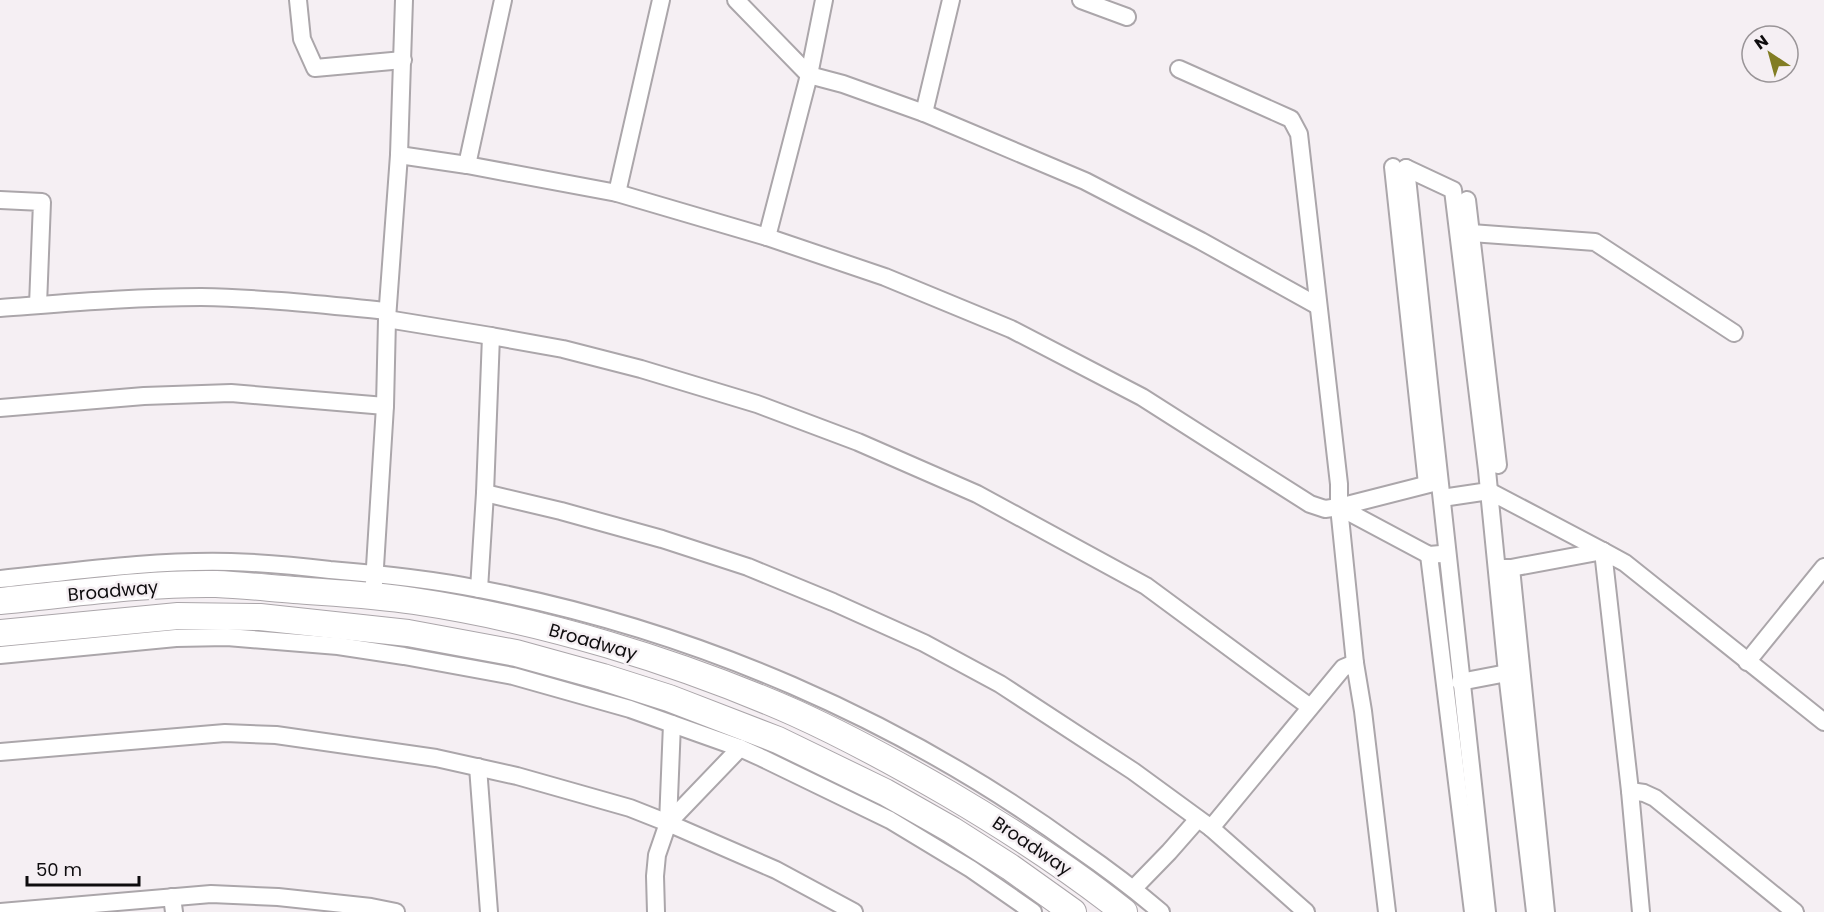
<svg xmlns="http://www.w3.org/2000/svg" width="1824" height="912" viewBox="0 0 1824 912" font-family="Poppins,sans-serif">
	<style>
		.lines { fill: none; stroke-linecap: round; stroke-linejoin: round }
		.street-casing { stroke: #aba6aa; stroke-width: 20 }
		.primary-casing { stroke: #aba6aa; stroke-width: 28 }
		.street { stroke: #fff; stroke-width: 16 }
		.primary { stroke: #fff; stroke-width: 26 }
		.labels { text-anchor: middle; stroke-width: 5; stroke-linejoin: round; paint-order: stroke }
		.street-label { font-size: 18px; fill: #0e0c0e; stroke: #f5eff3 }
	</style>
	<rect width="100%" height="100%" fill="#f5eff3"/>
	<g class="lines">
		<g class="street-casing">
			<g id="street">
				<path d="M298,0L302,39L315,68L403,60"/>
				<path d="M736,0L809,75L843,84L924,113L1085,181L1201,241L1318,306"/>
				<path d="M1081,0L1127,17"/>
				<path d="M1179,69L1291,119L1299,134L1339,484V507L1355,663L1363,711L1387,912"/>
				<path d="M924,113L951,0"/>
				<path d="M399,155L467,165L617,193L767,237L809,75L824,0"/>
				<path d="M467,165L503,0"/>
				<path d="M1393,167L1427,484"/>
				<path d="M1406,168C1433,416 1458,664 1487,912"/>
				<path d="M1406,168L1453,190L1487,470L1489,491L1442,498"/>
				<path d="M617,193L661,0"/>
				<path d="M0,200L42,202L38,305"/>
				<path d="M1467,200L1498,465"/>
				<path d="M1471,233L1595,242L1734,333"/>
				<path d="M767,237L885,277L1011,329L1142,397L1310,504L1325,509L1339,507"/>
				<path d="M0,308C67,303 133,297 201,297C263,298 325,305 387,311"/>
				<path d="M387,319L491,336"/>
				<path d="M0,408L144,396L231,393L385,406"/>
				<path d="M1437,482L1339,507L1429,555L1441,554"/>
				<path d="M485,493L561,511L662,539L748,567L833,602L924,643L1000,684L1133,771L1211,828L1343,668L1355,663"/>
				<path d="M1429,555L1473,912"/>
				<path d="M1501,568H1511L1603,551"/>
				<path d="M1511,568L1546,912"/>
				<path d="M0,579C77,571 153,560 231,562C264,563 297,566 330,570C380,574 430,579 479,589C694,630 900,719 1077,848C1106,868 1134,889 1161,912"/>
				<path d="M374,583L385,406L387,319L399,155L404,0"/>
				<path d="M479,589L485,493L491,336L563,349L641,369L757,404L858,442L977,494L1146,586L1310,707"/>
				<path d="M0,655L176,638L227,637L338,646L404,656L513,676L630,709L740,748L762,758L890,820L971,869L1033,912"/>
				<path d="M1747,662L1824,567"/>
				<path d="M1460,682L1507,673"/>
				<path d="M0,752L225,733L276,735L436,758L517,776L630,808L668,823L776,870L854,912"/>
				<path d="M478,767L489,912"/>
				<path d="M1630,791L1644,793L1655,798L1795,912"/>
				<path d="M668,823L740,748"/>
				<path d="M1211,828L1306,912"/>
				<path d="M1134,888L1169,852L1198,819"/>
				<path d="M172,897L174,912"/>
				<path d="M0,912L211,894L278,897L371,907L396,912"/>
				<path d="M656,912L655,876L657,855L668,823L672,724"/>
				<path d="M1535,912L1507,673L1489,491L1603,551"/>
				<path d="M1641,912L1630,791L1603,551L1625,563L1824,722"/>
			</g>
		</g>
		<g class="primary-casing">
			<g id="primary">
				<path d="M0,601C72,594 144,583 216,584C242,585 268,588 294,590C334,593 375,595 414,601C541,620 677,661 795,713C848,737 899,765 949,794C1010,830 1069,868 1124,912"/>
				<path d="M0,633L178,616L260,617L408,633L516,653L603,677L669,698L778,740L885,792L952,830L1010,867L1073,912"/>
			</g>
		</g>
		<use href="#street" class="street"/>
		<use href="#primary" class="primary"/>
	</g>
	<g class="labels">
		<g class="street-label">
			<text transform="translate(113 591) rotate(-5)" y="6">Broadway</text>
			<text transform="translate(593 642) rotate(16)" y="6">Broadway</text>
			<text transform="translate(1032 846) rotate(34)" y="6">Broadway</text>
		</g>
	</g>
	<g transform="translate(1770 54) rotate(324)"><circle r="28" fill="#f5eff3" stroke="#999497" stroke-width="1.5"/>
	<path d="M0-4.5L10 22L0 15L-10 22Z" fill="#827d24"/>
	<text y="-9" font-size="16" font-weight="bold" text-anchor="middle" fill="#0e0c0e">N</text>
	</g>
	<path d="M27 876v9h112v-9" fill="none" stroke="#0e0c0e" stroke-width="3"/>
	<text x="36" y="876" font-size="18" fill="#0e0c0e" stroke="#f5eff3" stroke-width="4.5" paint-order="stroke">50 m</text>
</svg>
